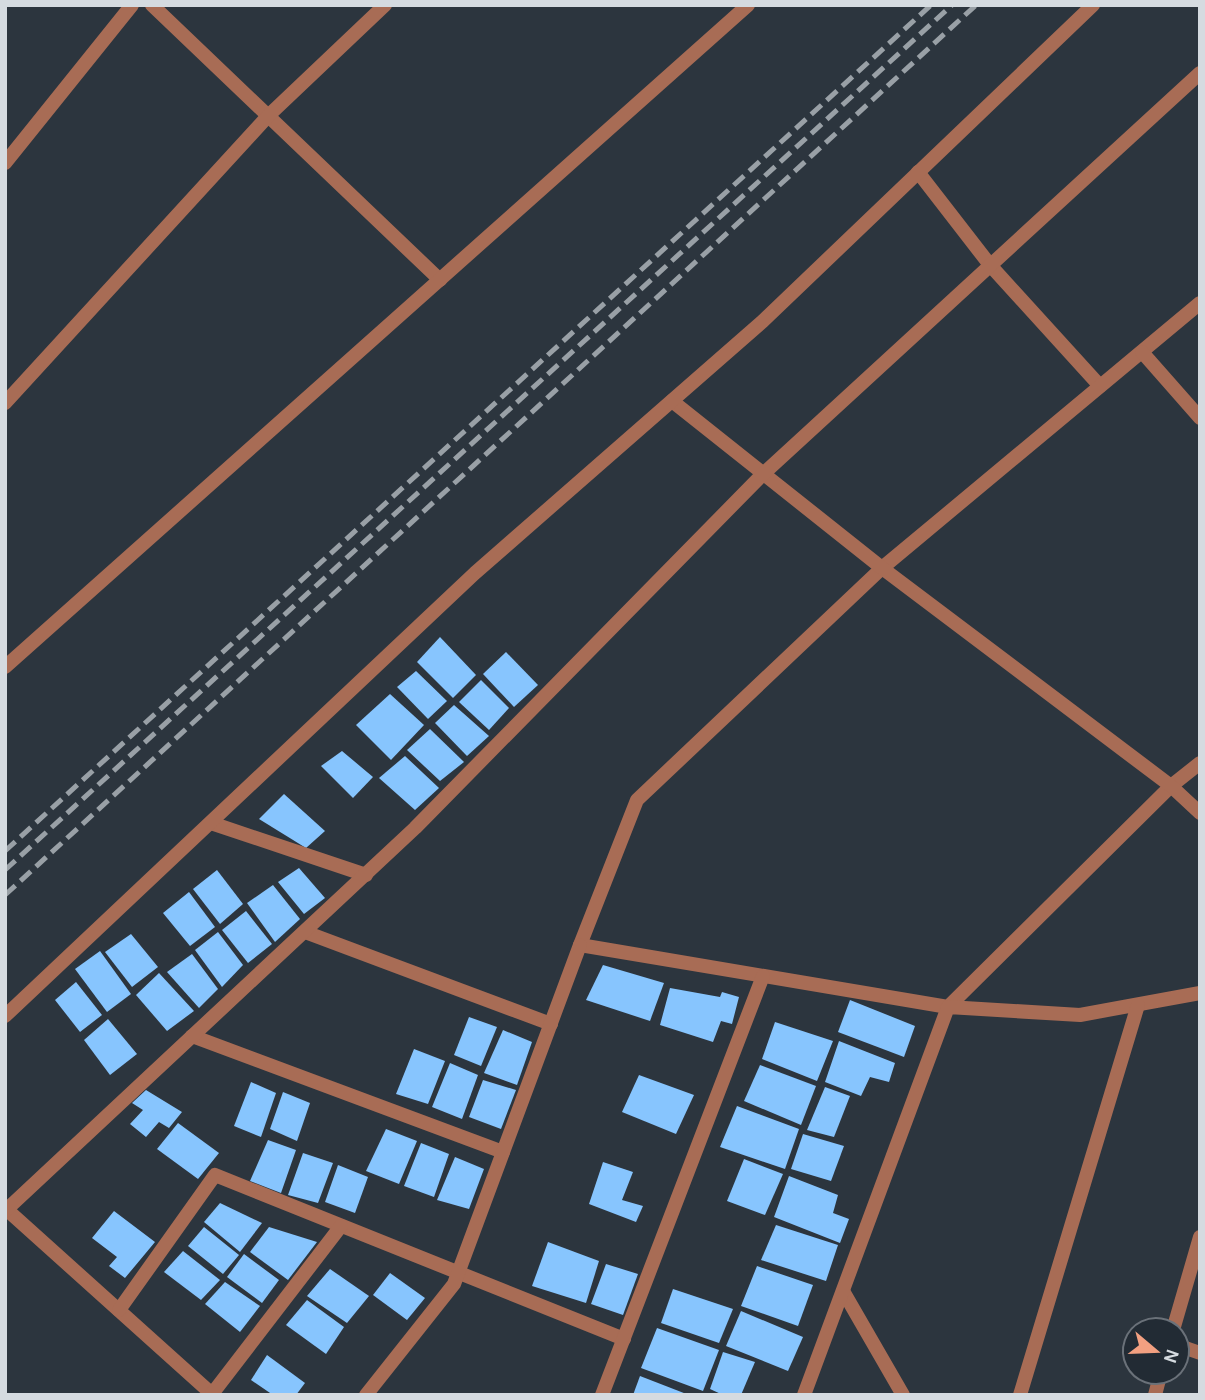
<svg xmlns="http://www.w3.org/2000/svg" width="1205" height="1400" viewBox="0 0 1205 1400" font-family="Karla,sans-serif">
	<style>
		.building { fill: #87c5fe }
		.lines { fill: none; stroke-linecap: round; stroke-linejoin: round }
		.minor { stroke: #a86c55; stroke-width: 14 }
		.rail { stroke: #99a0a6; stroke-width: 5; stroke-dasharray: 14 7; stroke-linecap: butt }
	</style>
	<rect width="100%" height="100%" fill="#2c353e"/>
	<g class="building">
		<path d="M440,637L476,675L453,698L417,662Z"/>
		<path d="M506,652L538,685L514,707L483,674Z"/>
		<path d="M416,671L447,701L428,719L397,687Z"/>
		<path d="M481,680L509,708L489,730L459,702Z"/>
		<path d="M390,694L424,725L391,760L356,725Z"/>
		<path d="M454,705L489,736L467,756L435,723Z"/>
		<path d="M430,729L464,762L440,781L407,750Z"/>
		<path d="M342,751L373,777L353,798L321,766Z"/>
		<path d="M405,756L439,788L415,810L379,778Z"/>
		<path d="M284,794L325,831L306,848L259,819Z"/>
		<path d="M299,868L325,898L304,914L278,882Z"/>
		<path d="M217,870L243,904L220,924L193,889Z"/>
		<path d="M273,885L300,919L275,942L247,903Z"/>
		<path d="M189,892L215,927L190,946L163,913Z"/>
		<path d="M246,911L272,944L248,963L222,930Z"/>
		<path d="M218,932L243,965L222,987L195,950Z"/>
		<path d="M131,934L158,967L132,987L105,952Z"/>
		<path d="M100,951L131,994L107,1012L75,969Z"/>
		<path d="M192,954L218,989L199,1008L167,972Z"/>
		<path d="M603,965L664,983L650,1021L586,1000Z"/>
		<path d="M159,973L194,1011L167,1031L136,995Z"/>
		<path d="M76,982L102,1015L80,1032L55,1000Z"/>
		<path d="M670,988L720,997L722,992L739,997L732,1024L721,1021L713,1042L660,1025Z"/>
		<path d="M850,1000L915,1026L904,1057L838,1032Z"/>
		<path d="M469,1017L497,1027L481,1066L454,1055Z"/>
		<path d="M108,1019L137,1054L110,1075L84,1040Z"/>
		<path d="M775,1022L833,1041L817,1081L762,1059Z"/>
		<path d="M503,1030L532,1042L517,1085L484,1073Z"/>
		<path d="M839,1041L895,1063L889,1082L870,1077L861,1096L825,1082Z"/>
		<path d="M414,1049L445,1061L428,1104L396,1094Z"/>
		<path d="M450,1063L478,1075L462,1119L432,1107Z"/>
		<path d="M760,1065L816,1086L801,1125L744,1101Z"/>
		<path d="M639,1075L694,1095L676,1134L622,1112Z"/>
		<path d="M483,1080L516,1090L501,1129L469,1117Z"/>
		<path d="M251,1082L276,1093L261,1137L234,1126Z"/>
		<path d="M825,1087L850,1096L834,1137L807,1130Z"/>
		<path d="M146,1090L182,1112L169,1128L159,1122L146,1137L130,1124L143,1110L132,1103Z"/>
		<path d="M283,1092L310,1103L297,1141L270,1129Z"/>
		<path d="M737,1106L799,1129L785,1169L720,1147Z"/>
		<path d="M178,1123L219,1153L198,1179L157,1149Z"/>
		<path d="M386,1129L417,1141L399,1184L366,1171Z"/>
		<path d="M803,1134L844,1146L831,1181L791,1169Z"/>
		<path d="M268,1140L296,1150L281,1193L250,1181Z"/>
		<path d="M421,1143L449,1154L434,1197L404,1186Z"/>
		<path d="M303,1153L333,1163L318,1203L288,1195Z"/>
		<path d="M455,1157L484,1169L469,1209L437,1200Z"/>
		<path d="M744,1159L783,1174L765,1215L727,1201Z"/>
		<path d="M603,1162L633,1172L622,1200L643,1206L636,1222L589,1204Z"/>
		<path d="M338,1165L368,1177L355,1213L325,1202Z"/>
		<path d="M789,1176L838,1195L833,1213L849,1219L840,1243L774,1217Z"/>
		<path d="M220,1203L262,1223L240,1252L204,1222Z"/>
		<path d="M114,1211L155,1242L125,1278L109,1266L117,1257L92,1238Z"/>
		<path d="M776,1225L838,1245L826,1281L761,1260Z"/>
		<path d="M204,1227L239,1255L223,1274L188,1246Z"/>
		<path d="M269,1227L317,1242L288,1280L250,1252Z"/>
		<path d="M548,1242L599,1261L586,1303L532,1286Z"/>
		<path d="M183,1251L220,1280L201,1300L164,1272Z"/>
		<path d="M244,1254L279,1280L262,1303L227,1277Z"/>
		<path d="M606,1264L638,1274L623,1315L591,1304Z"/>
		<path d="M757,1266L813,1285L798,1326L741,1306Z"/>
		<path d="M330,1269L369,1296L347,1323L307,1296Z"/>
		<path d="M390,1273L425,1298L407,1320L373,1295Z"/>
		<path d="M225,1282L260,1306L240,1332L205,1304Z"/>
		<path d="M673,1289L733,1309L719,1343L661,1323Z"/>
		<path d="M307,1300L344,1327L326,1354L286,1325Z"/>
		<path d="M741,1311L803,1337L788,1371L726,1346Z"/>
		<path d="M657,1328L719,1350L703,1391L641,1368Z"/>
		<path d="M723,1352L755,1362L741,1395H723L710,1389Z"/>
		<path d="M267,1355L305,1383L296,1395H273L251,1380Z"/>
		<path d="M640,1376L689,1395H633Z"/>
	</g>
	<g class="lines">
		<g class="minor">
			<path d="M152,5L440,280"/>
			<path d="M5,163L132,5"/>
			<path d="M918,172L990,265L1100,386"/>
			<path d="M1200,303L882,568L637,800L580,945L948,1007L1171,786L1200,763"/>
			<path d="M1142,352L1200,418"/>
			<path d="M672,401L882,568L1171,786L1200,813"/>
			<path d="M5,403L268,116L385,5"/>
			<path d="M5,667L748,5"/>
			<path d="M211,823L366,875"/>
			<path d="M305,932L551,1024"/>
			<path d="M5,1016L475,573L763,321L1093,5"/>
			<path d="M192,1036L503,1152"/>
			<path d="M5,1208L213,1395"/>
			<path d="M5,1211L415,828L763,474L1200,73"/>
			<path d="M843,1291L903,1395"/>
			<path d="M119,1310L215,1175L624,1339"/>
			<path d="M1173,1330L1200,1237"/>
			<path d="M1177,1345L1200,1353"/>
			<path d="M212,1394L341,1226"/>
			<path d="M366,1395L454,1284L580,945"/>
			<path d="M602,1395L763,976"/>
			<path d="M804,1395L948,1007L1080,1015L1200,993"/>
			<path d="M1020,1395L1138,1005"/>
			<path d="M1155,1395L1161,1372"/>
		</g>
		<g class="rail">
			<path d="M5,851L931,5"/>
			<path d="M5,870L952,5"/>
			<path d="M5,895L976,5"/>
		</g>
	</g>
	<rect width="1205" height="1400" fill="none" stroke="#d5dbe0" stroke-width="14"/>
	<g transform="translate(1156 1351) rotate(109)"><circle r="33" fill="#222b34" stroke="#6a7179" stroke-width="2"/>
	<path d="M0-5L12 26L0 18L-12 26Z" fill="#f2a081"/>
	<text y="-10" font-size="19" font-weight="bold" text-anchor="middle" fill="#d5dbe0">N</text>
	</g>
</svg>
